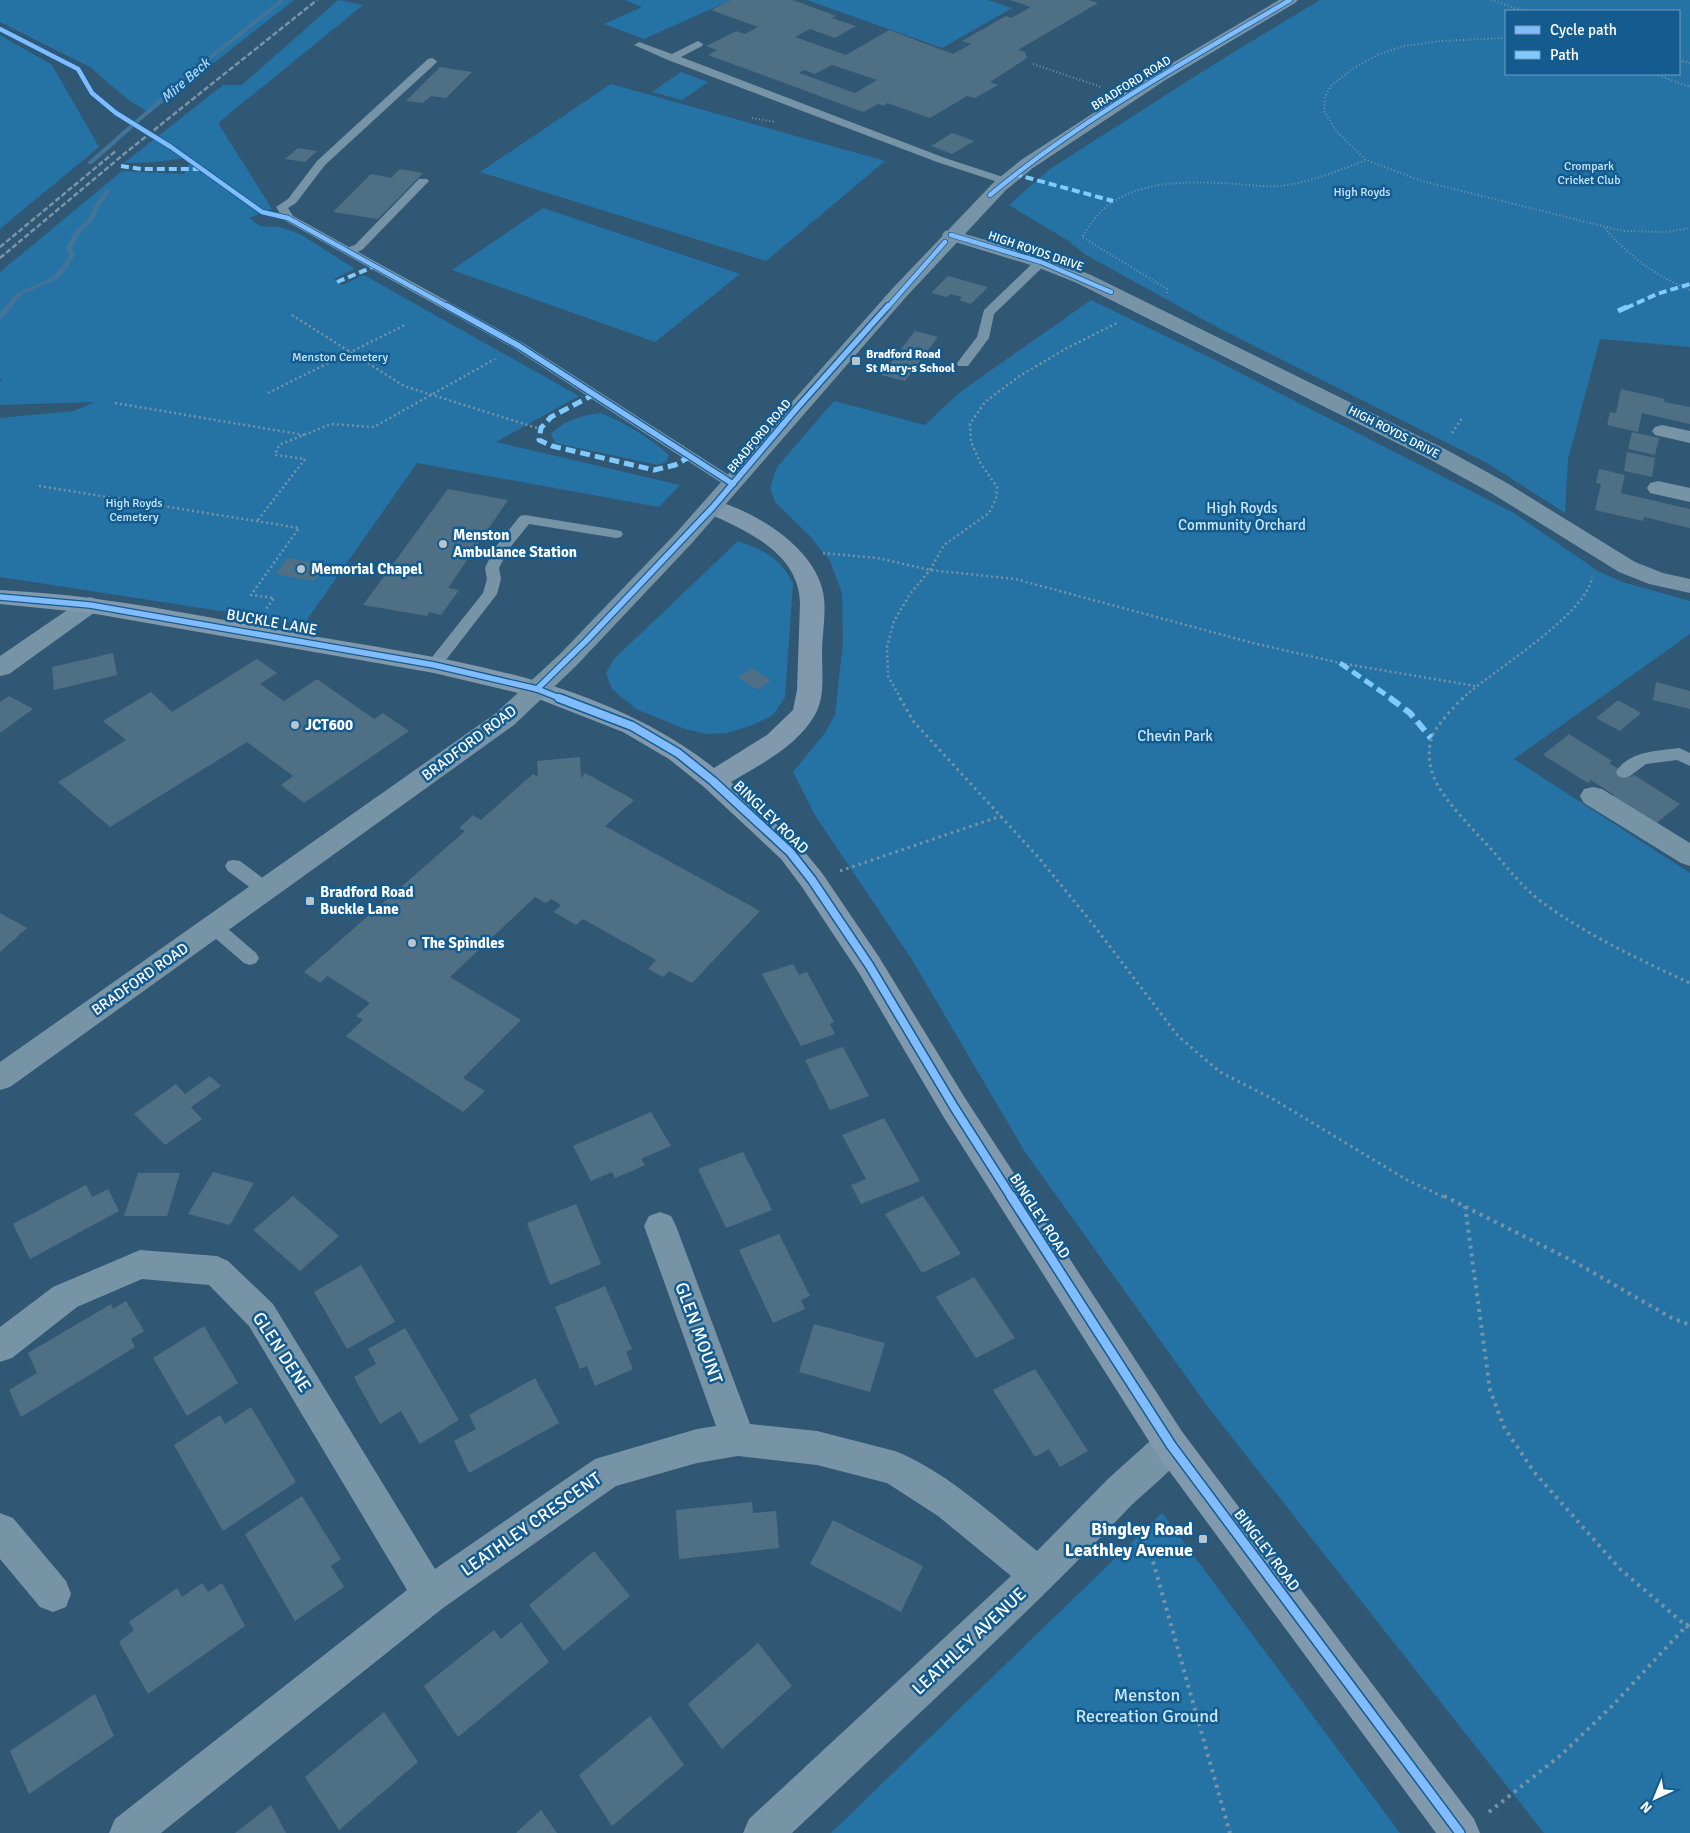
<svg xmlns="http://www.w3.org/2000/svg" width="1690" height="1833" viewBox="0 0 1690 1833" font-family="Signika,sans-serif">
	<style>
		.green { fill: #2572a5; fill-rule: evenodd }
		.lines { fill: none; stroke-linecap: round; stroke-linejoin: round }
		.stream { fill: #417498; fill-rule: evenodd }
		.building { fill: #4f6f85; fill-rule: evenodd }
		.path-far3 { stroke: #7794a7; stroke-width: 2; stroke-dasharray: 1 2.5; stroke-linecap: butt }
		.path-far2 { stroke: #7794a7; stroke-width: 2.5; stroke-dasharray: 2 3; stroke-linecap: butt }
		.path-far1 { stroke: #7794a7; stroke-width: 3; stroke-dasharray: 2.5 4; stroke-linecap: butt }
		.path { stroke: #7794a7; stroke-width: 4; stroke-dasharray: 3 5; stroke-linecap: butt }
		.lane { fill: #7794a7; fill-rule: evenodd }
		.street { fill: #7794a7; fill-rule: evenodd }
		.secondary { fill: #8099ac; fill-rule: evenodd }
		.primary { fill: #7793a6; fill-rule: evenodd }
		.rail { stroke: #7a94a7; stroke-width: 2.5; stroke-dasharray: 5.5 2.5; stroke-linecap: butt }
		.quiet-far2 { stroke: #80caff; stroke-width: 4; stroke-dasharray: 8 4; stroke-linecap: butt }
		.quiet-far1 { stroke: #80caff; stroke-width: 5; stroke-dasharray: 10 5; stroke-linecap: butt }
		.quiet { stroke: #80caff; stroke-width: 6; stroke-dasharray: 12 6; stroke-linecap: butt }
		.cycleway-far3-casing { stroke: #145c90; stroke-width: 6 }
		.cycleway-far2-casing { stroke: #145c90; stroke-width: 8 }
		.cycleway-far1-casing { stroke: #145c90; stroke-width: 11 }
		.cycleway-casing { stroke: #145c90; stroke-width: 12 }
		.cycleway-far3 { stroke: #80bcff; stroke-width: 4.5 }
		.cycleway-far2 { stroke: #80bcff; stroke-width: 5.5 }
		.cycleway-far1 { stroke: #80bcff; stroke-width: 8 }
		.cycleway { stroke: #80bcff; stroke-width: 9 }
		.poi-dot { fill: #b7c5ce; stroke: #145c90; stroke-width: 2 }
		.labels { text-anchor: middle; stroke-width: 5; stroke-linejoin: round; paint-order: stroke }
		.far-street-label { font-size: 12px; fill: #fff; stroke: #145c90 }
		.far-park-label { font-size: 12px; fill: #c7e7fc; stroke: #145c90 }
		.far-poi-label { font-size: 12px; font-weight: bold; fill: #fff; stroke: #145c90; text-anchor: start }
		.far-water-label { font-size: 14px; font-style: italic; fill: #acdaf8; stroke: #145c90 }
		.park-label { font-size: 15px; fill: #c7e7fc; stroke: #145c90 }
		.poi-label { font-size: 15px; font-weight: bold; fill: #fff; stroke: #145c90; text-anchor: start }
		.street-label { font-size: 15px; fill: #fff; stroke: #145c90 }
		.near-street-label { font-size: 18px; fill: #fff; stroke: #145c90 }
		.near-poi-label { font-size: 18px; font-weight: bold; fill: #fff; stroke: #145c90; text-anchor: end }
		.near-park-label { font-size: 18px; fill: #c7e7fc; stroke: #145c90 }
	</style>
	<rect width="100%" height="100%" fill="#305874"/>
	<g class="green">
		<path d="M0,0H294L150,113L128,100L90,67L0,22Z"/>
		<path d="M338,0L363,5L218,123L272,209L249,218L260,226L279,227L300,234L355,269L334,279L342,285L364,275L579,396L496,442L680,485L659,507L417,463L304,624L0,577V418L74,411L95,402L0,405V381L2,379L0,378V272L122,171L184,174L193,157L156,162L124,163L223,85H242Z"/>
		<path d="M625,0H731L644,39L604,24L642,7Z"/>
		<path d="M807,0H988L1012,8L942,48Z"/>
		<path d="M1320,0H1690V347L1600,339L1568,459L1565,513L1487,463L1213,325L1086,255L1067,240L1009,205L1050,169L1216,63ZM1506,11H1679V74H1506Z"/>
		<path d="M0,35L52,65L99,147L0,229Z"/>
		<path d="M681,72L708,82L682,100L652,92Z"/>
		<path d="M611,84L885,161L766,261L480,172Z"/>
		<path d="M543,208L740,274L655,342L452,270Z"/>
		<path d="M1091,300L1213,359L1514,513L1598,571L1622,582L1690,601V634L1514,759L1690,873V1833H1544L1208,1407L1025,1152L911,958L816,817L793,772L825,733L835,715L843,643L842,593L830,561L808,534L775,502L770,488L777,467L834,401L925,425L960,392Z"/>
		<path d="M600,413C621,420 653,440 669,455L666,462L658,465L555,443L551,434C562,421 584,415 600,413Z"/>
		<path d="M738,541C765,551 779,557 793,583L785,697L773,715L753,725L727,733L707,734L685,729L636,709L612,689L606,673L614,659Z"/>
		<path d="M1162,1513L1400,1833H831Z"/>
	</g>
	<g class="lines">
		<g class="stream">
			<path d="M280,0H286L205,64L92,164H88V162L201,62Z"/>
			<path d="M106,189L111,190L100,206L93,221L80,233L72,248L75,255L68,267L58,279L23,294L18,299L5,316L0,319V313L15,294L53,277L63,265L69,255L66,248L74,232L87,220L94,206Z"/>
		</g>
	</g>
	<g class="building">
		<path d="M731,0H793L836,16L832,18L856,26L835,38L810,29L795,37L846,55L889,30L953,54L971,44L962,41L1006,16L1011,18L1031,7L1010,0H1088L1098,3L1018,50L1025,52L1027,58L990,82L998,85L975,98L967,96L930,118L887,103L884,106L878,104L863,112L708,55L717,50L706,46L736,31L745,34L758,27L711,10ZM832,65L877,80L855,93L799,73L804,70L815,74Z"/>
		<path d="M440,67L472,72L446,98L431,96L423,103L406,101Z"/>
		<path d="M952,133L974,141L952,154L931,146Z"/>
		<path d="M298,148L317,151L305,162L285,159Z"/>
		<path d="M400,169L423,173L378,219L333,212L371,174L391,178Z"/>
		<path d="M948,276L988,287L971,304L959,300L962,297L950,294L947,297L931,293Z"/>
		<path d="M915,331L938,337L905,381L881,375Z"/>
		<path d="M1621,389L1665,399L1664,402L1690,407V424L1642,413L1638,432L1607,425L1610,412L1616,413Z"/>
		<path d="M1632,432L1659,438L1655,455L1628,449Z"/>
		<path d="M1627,452L1655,458L1652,477L1624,471Z"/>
		<path d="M1599,469L1625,475L1621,493L1690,509V528L1644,517L1643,521L1595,510L1601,484L1596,483Z"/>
		<path d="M448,489L508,500L448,588L459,590L441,615L430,612L427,616L363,605Z"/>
		<path d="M287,558L326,565L314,581L276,574Z"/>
		<path d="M113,653L117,675L54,690L52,667Z"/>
		<path d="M257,659L277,673L260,684L284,701L317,679L374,719L383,713L409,731L304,803L281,785L293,776L247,742L110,827L58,782L126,740L103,721L151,692L172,712Z"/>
		<path d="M752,668L771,681L757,690L738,677Z"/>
		<path d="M1656,682L1690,691V709L1653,700Z"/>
		<path d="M9,696L33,709L0,733V702Z"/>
		<path d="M1618,700L1641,713L1620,731L1596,718Z"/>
		<path d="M1569,734L1612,761L1609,763L1631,777L1634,775L1680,804L1654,825L1611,798L1614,795L1591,780L1588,783L1543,755Z"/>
		<path d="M580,757L581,778L585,773L634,800L605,826L760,911L692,983L669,971L663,977L648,969L656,960L583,919L576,925L554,912L561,905L551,899L546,903L535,897L450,977L521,1020L463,1078L485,1091L463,1112L346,1036L363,1020L356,1016L370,1003L327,976L320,983L304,972L465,831L459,828L473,815L481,820L533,774L538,777L537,761Z"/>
		<path d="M0,913L27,928L0,952Z"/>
		<path d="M793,964L799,975L807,972L834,1022L830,1024L835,1034L801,1046L762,974Z"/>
		<path d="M843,1047L869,1096L830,1110L805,1060Z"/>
		<path d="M210,1076L221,1086L191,1107L202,1119L165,1145L134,1114L176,1084L185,1094Z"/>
		<path d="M651,1112L671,1146L641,1159L645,1165L632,1171L615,1178L612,1172L591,1181L573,1146Z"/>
		<path d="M884,1118L920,1181L861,1204L851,1185L866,1179L842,1135Z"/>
		<path d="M743,1152L772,1210L726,1228L698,1169Z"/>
		<path d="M213,1172L254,1183L230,1225L188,1214Z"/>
		<path d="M138,1173H180L167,1216H124Z"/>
		<path d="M86,1185L92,1197L108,1189L119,1211L30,1259L13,1224Z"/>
		<path d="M293,1196L339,1236L300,1271L253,1230Z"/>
		<path d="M923,1196L961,1254L922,1273L885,1214Z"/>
		<path d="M576,1204L601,1264L550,1285L527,1223Z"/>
		<path d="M779,1234L810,1296L801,1300L805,1309L773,1323L739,1250Z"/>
		<path d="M361,1265L395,1322L347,1349L314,1292Z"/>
		<path d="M974,1277L1015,1338L976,1358L936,1297Z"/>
		<path d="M605,1286L632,1349L626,1352L633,1369L595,1386L587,1366L580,1369L555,1307Z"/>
		<path d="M126,1301L144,1331L131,1339L135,1347L21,1417L9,1390L37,1373L28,1353L111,1304L113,1309Z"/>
		<path d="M814,1324L885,1343L870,1392L799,1372Z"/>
		<path d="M204,1326L238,1383L187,1416L153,1358Z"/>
		<path d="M405,1328L459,1420L420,1444L401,1411L380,1424L354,1377L376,1364L368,1349Z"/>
		<path d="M1035,1369L1088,1451L1060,1467L1049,1449L1035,1457L993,1390Z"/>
		<path d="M535,1378L559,1423L469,1473L454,1441L476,1429L469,1415Z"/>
		<path d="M251,1407L296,1482L223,1531L174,1445L220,1415L225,1424Z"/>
		<path d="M302,1496L341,1559L331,1566L344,1587L295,1621L245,1534Z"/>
		<path d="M752,1502L753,1513L776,1511L779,1548L679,1559L676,1510Z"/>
		<path d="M833,1520L923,1566L901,1612L810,1564Z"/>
		<path d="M594,1551L630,1596L564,1651L529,1605Z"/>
		<path d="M202,1583L208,1592L222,1583L245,1626L148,1694L119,1642L134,1630L129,1622L160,1600L177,1588L182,1597Z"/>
		<path d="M521,1622L549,1662L458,1737L424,1686L494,1630L501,1639Z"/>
		<path d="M758,1643L792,1686L722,1749L688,1704Z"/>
		<path d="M95,1694L114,1736L29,1794L10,1751Z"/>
		<path d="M384,1712L418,1762L339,1830L305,1777Z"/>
		<path d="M650,1716L684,1765L612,1826L579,1775Z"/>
		<path d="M271,1805L286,1833H235Z"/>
		<path d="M541,1810L557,1833H516Z"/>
	</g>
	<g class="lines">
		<g class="path-far3">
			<path d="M1491,0L1524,11"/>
			<path d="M1506,38L1441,41L1404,46L1379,54L1352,69L1331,86L1325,97L1324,111L1337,132L1366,160L1422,181L1622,231L1666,232L1690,228"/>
			<path d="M1679,60L1690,63"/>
			<path d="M1033,64L1101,87"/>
			<path d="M1655,74L1690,87"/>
			<path d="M752,118L775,122"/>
			<path d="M1605,228C1628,256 1656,276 1690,290"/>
			<path d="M1167,293V289L1082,237C1086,231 1090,224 1095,218C1128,178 1190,181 1237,184C1251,185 1265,187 1279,186C1309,183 1338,171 1366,160"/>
		</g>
		<g class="path-far2">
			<path d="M292,315L404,386L540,429"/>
			<path d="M268,393L407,324"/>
			<path d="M115,403L304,435"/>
			<path d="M1452,433L1462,418"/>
			<path d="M39,486L299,528L251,595L274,598L266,609"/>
			<path d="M258,520L305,459L275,455L279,445L331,424L374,427L495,359"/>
			<path d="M823,553L877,558L930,570L1015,579L1253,643L1340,663L1475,686"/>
			<path d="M901,699L888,676L887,647L894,621L910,594L930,570L944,545L989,513L996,499L997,487L981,464L971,442L970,424L985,402L1018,377L1067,348L1117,323"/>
			<path d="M1462,699C1491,671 1586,616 1592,577"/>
		</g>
		<g class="path-far1">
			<path d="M900,698L914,722L1039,858L1092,923L1178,1036L1220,1072L1273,1099L1407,1180L1446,1198"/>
			<path d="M1463,698C1454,707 1434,727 1431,740C1427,754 1430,771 1437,784C1451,808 1472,828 1490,848C1508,868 1525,891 1546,905C1591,937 1640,960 1690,983"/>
			<path d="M840,871L1001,816"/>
		</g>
		<g class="path">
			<path d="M1444,1196L1573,1261L1672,1318L1690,1325"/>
			<path d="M1465,1206L1490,1390L1504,1427L1534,1472L1620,1569L1690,1629"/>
			<path d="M1137,1525L1152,1558L1230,1833"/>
			<path d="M1489,1812L1561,1755L1612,1706L1690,1622"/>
		</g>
		<g class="lane">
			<path d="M698,41L703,44L702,46L681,57L945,158L1009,179L1011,181L1009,183H1001L937,162L668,60L634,45L639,42L672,54Z"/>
			<path d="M432,58L437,61L436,63L325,165L296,203L288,208L293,216L349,247L355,245L419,179H427L429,181L427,183L363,249L358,252L523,343L738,481L740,484L738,487H728L515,349L284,220L276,207L288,199L317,161L428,59Z"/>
			<path d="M1041,258L1045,259L1047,262L1045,265L994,314L989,338L968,366H958L957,363L977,337L984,310L1037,259Z"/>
			<path d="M525,515L616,530L621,531L623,534L621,537L616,538L529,524L508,550L499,568L501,579L497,594L439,669L434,670L429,669L426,665L429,661L483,593L487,579L485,568L494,549L520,516Z"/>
			<path d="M1679,748L1690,753V766L1677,760L1646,764L1630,776L1624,778L1618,776L1616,772C1628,751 1658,751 1679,748Z"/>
			<path d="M234,860L240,861L272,885L275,890L272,895L266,897L260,895L228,871L225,866L228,861Z"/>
			<path d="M214,920L220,922L256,953L259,958L256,963L250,965L244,963L208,932L205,927L208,922Z"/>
		</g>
		<g class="street">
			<path d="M951,230L1048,258L1091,275L1445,449L1507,483L1635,562L1663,573L1690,579V593L1649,584L1619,572L1491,493L1429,459L1077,283L1034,266L945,239L942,235L945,231Z"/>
			<path d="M1662,425L1690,431V443L1655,435L1652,431L1655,427Z"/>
			<path d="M1658,481L1690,488V502L1650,493L1647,488L1650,483Z"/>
			<path d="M90,597L98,600L102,605L98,610L9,674L0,676V656L82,600Z"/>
			<path d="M1593,787L1602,789L1690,843V866L1681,863L1584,803L1580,796L1584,789Z"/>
			<path d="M660,1212L671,1216L676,1226L750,1424L817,1431L895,1451C946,1471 995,1517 1037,1551L1109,1478L1159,1433L1171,1428L1183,1433L1188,1445C1177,1470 1143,1492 1124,1513C1018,1624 904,1727 792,1833H743L749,1819L1011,1576L938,1516L887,1483L817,1465L738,1456L697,1463L616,1486L443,1608L161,1833H109L115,1819L407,1590L249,1326L209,1285L142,1279L77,1307L12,1358L0,1362V1327L53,1287L140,1250L217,1256L228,1261L273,1304L435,1569L595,1459L697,1429L716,1426L644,1226L649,1216Z"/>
			<path d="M0,1513L13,1518L66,1581L71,1594L66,1607L53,1612L40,1607L0,1559Z"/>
		</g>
		<path class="secondary" d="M713,500C755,511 814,547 823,592C827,611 822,633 822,653C822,673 825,695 816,713C798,746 761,764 731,782L799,845L822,873L879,957L965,1098L1183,1433L1474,1819L1480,1833H1436L1159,1457L943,1116L859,973L802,887L781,859L704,787L669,759L623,732L531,696L434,673L90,613L0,604V590C30,592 60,594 90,598C159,607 227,621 295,633C439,658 596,675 714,768L767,735L793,710L797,690L800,603C799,552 745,530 705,512L702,507L705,502Z"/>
		<path class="primary" d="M1279,0H1298L1295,3L1164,81L1033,168L1006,190L906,297L692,543L576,666L514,725L10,1087L0,1090V1062L496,713L560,654L676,533L892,289L994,182L1021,160L1152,75Z"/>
		<g class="rail">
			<path d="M0,247L117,150"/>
			<path d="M0,258L124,154L317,0"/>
		</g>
		<g class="quiet-far2">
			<path d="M121,166L141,169H200"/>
			<path d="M1014,174L1113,201"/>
			<path d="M337,282L375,266"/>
			<path d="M1626,308L1657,294L1690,284"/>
		</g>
		<g class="quiet-far1">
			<path d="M1618,311L1629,306"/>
			<path d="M595,394L551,417L541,428L539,440L552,446L654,470L675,465L691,456"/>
			<path d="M1340,663L1392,699"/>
		</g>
		<path class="quiet" d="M1390,698L1410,713L1431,738"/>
		<g class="cycleway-far3-casing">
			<g id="cycleway-far3">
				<path d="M0,29L78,69L92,93L116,113L171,147L262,212L288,218L450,308"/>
				<path d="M990,195C1081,119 1188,60 1290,0"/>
				<path d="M951,235L1041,262L1111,292"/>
				<path d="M887,308L945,242"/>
			</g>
		</g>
		<g class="cycleway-far2-casing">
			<g id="cycleway-far2">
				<path d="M447,306L519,346L733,484"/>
				<path d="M0,597L90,605L434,665L537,689L562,699"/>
				<path d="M537,689L587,640L713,507L797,408L888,306"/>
			</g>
		</g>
		<g class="cycleway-far1-casing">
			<path id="cycleway-far1" d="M559,698L632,726L678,753L713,781L790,852L812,880L869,965L954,1107L1012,1198"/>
		</g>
		<g class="cycleway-casing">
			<path id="cycleway" d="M1011,1196L1171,1445L1460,1833"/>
		</g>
		<use href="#cycleway-far3" class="cycleway-far3"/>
		<use href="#cycleway-far2" class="cycleway-far2"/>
		<use href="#cycleway-far1" class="cycleway-far1"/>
		<use href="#cycleway" class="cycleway"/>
	</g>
	<g class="poi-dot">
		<rect x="851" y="356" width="10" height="10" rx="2.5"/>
		<circle cx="443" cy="544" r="5"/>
		<circle cx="301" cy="569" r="5"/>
		<circle cx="295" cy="725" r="5"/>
		<rect x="305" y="896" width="10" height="10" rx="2.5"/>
		<circle cx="412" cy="943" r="5"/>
		<rect x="1198" y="1534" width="10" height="10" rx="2.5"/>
	</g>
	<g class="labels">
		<g class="far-street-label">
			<text transform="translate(1131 83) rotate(-32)" y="4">BRADFORD ROAD</text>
			<text transform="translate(1036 251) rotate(19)" y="4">HIGH ROYDS DRIVE</text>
			<text transform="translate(1394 432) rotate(27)" y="4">HIGH ROYDS DRIVE</text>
			<text transform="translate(759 436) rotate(-50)" y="4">BRADFORD ROAD</text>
		</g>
		<g class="far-park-label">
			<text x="1589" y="170">Crompark<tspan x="1589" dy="14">Cricket Club</tspan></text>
			<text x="1362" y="196">High Royds</text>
			<text x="340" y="361">Menston Cemetery</text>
			<text x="134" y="507">High Royds<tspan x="134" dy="14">Cemetery</tspan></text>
		</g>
		<g class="far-poi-label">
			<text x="866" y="358">Bradford Road<tspan x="866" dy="14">St Mary-s School</tspan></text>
		</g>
		<g class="far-water-label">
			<text transform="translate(185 80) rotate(-41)" y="5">Mire Beck</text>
		</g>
		<g class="park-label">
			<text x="1242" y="513">High Royds<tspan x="1242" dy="17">Community Orchard</tspan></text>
			<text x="1175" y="741">Chevin Park</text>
		</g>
		<g class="poi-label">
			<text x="453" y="540">Menston<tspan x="453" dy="17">Ambulance Station</tspan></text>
			<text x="311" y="574">Memorial Chapel</text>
			<text x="305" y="730">JCT600</text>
			<text x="320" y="897">Bradford Road<tspan x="320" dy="17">Buckle Lane</tspan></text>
			<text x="422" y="948">The Spindles</text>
		</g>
		<g class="street-label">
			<text transform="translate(272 622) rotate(10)" y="5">BUCKLE LANE</text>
			<text transform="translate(469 743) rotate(-37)" y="5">BRADFORD ROAD</text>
			<text transform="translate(771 817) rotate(44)" y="5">BINGLEY ROAD</text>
			<text transform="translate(140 979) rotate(-35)" y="5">BRADFORD ROAD</text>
			<text transform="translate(1040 1216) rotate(57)" y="5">BINGLEY ROAD</text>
			<text transform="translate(1267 1550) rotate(53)" y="5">BINGLEY ROAD</text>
		</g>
		<g class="near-street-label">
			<text transform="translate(699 1333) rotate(70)" y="6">GLEN MOUNT</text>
			<text transform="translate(282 1352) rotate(57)" y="6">GLEN DENE</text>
			<text transform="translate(531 1524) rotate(-35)" y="6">LEATHLEY CRESCENT</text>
			<text transform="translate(969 1641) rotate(-43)" y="6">LEATHLEY AVENUE</text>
		</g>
		<g class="near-poi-label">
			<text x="1193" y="1535">Bingley Road<tspan x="1193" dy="21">Leathley Avenue</tspan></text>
		</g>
		<g class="near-park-label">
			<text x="1147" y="1701">Menston<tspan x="1147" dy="21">Recreation Ground</tspan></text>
		</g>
	</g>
	<rect x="1505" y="10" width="175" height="65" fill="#145c90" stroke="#729dbc"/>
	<rect x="1515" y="26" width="25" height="8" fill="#80bcff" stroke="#729dbc"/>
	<text x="1550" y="35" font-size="15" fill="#ffffff">Cycle path</text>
	<rect x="1515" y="51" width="25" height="8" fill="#80caff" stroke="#729dbc"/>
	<text x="1550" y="60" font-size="15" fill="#ffffff">Path</text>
	<g transform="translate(1655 1798) rotate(224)" stroke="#145c90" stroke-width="4" paint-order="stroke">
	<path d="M0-4L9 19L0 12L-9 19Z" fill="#ffffff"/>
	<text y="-8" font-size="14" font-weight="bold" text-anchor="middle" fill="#ffffff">N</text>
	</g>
</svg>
